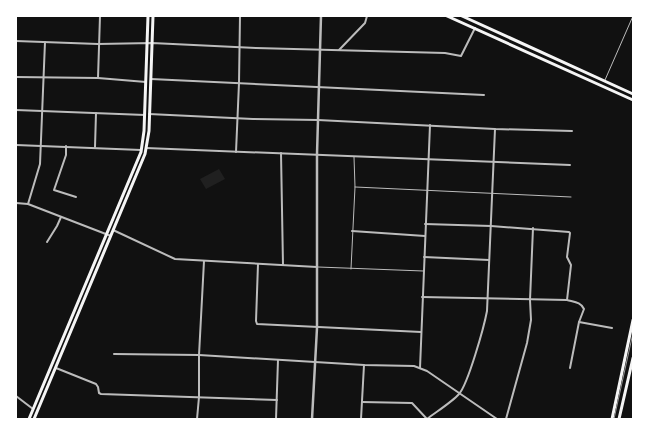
<svg xmlns="http://www.w3.org/2000/svg" width="649" height="435" viewBox="0 0 649 435" font-family="'Open Sans',sans-serif">
	<style>
		.green { fill: #202020 }
		.lines { fill: none; stroke-linecap: round; stroke-linejoin: round }
		.service { stroke: #bcbcbc; stroke-width: 1 }
		.minor { stroke: #bcbcbc; stroke-width: 2 }
		.tertiary { stroke: #bcbcbc; stroke-width: 2.5 }
		.secondary { stroke: #f5f5f5; stroke-width: 3 }
		.tram { stroke: #9a9a9a; stroke-width: 1 }
	</style>
	<rect width="100%" height="100%" fill="#111"/>
	<path class="green" d="M219,169L225,179L206,189L200,179Z"/>
	<g class="lines">
		<g class="service">
			<path d="M605,80L633,16"/>
			<path d="M355,187L571,197"/>
			<path d="M318,267L423,271"/>
			<path d="M351,269L355,187L354,157"/>
		</g>
		<g class="minor">
			<path d="M16,41L98,44L152,43L256,48L445,53L461,56L475,28"/>
			<path d="M339,50L365,23L367,16"/>
			<path d="M16,77L98,78L146,82"/>
			<path d="M98,78L100,16"/>
			<path d="M151,79L484,95"/>
			<path d="M16,110L145,115"/>
			<path d="M149,114L253,119L318,120L495,129L572,131"/>
			<path d="M16,145L141,150"/>
			<path d="M66,146V155L54,190L76,197"/>
			<path d="M95,147L96,113"/>
			<path d="M146,148L570,165"/>
			<path d="M236,152L239,83L240,16"/>
			<path d="M281,153L283,265"/>
			<path d="M16,203L28,204L111,236"/>
			<path d="M28,204L40,164L45,42"/>
			<path d="M425,224L491,226L569,232L570,233L567,257L571,265L567,300"/>
			<path d="M113,230L175,259L317,267"/>
			<path d="M352,231L425,236"/>
			<path d="M47,242L57,226L61,217"/>
			<path d="M424,257L489,260"/>
			<path d="M258,264L256,321L257,324L421,332"/>
			<path d="M422,297L567,300C574,302 581,302 584,309L579,322L612,328"/>
			<path d="M114,354L199,355L364,365L414,366L427,371L497,419"/>
			<path d="M56,368L96,384L98,387L99,393L101,394L277,400"/>
			<path d="M420,368L430,125"/>
			<path d="M570,368L579,322"/>
			<path d="M16,396L33,409"/>
			<path d="M362,402L412,403L427,419"/>
			<path d="M197,419L199,397V355L204,261"/>
			<path d="M276,419L278,360"/>
			<path d="M361,419L364,365"/>
			<path d="M427,419C436,412 452,402 459,394C468,384 484,327 487,311L495,129"/>
			<path d="M506,419L527,343L531,320L530,300L533,228"/>
		</g>
		<path class="tertiary" d="M312,419L317,328V154L321,16"/>
		<g class="secondary">
			<path d="M447,16L633,100"/>
			<path d="M462,16L633,94"/>
			<path d="M29,419L141,152L144,131L148,16"/>
			<path d="M34,419L145,154L149,131L153,16"/>
			<path d="M612,419L633,320"/>
			<path d="M619,419L633,358"/>
		</g>
		<path class="tram" d="M614,419L633,333"/>
	</g>
	<rect width="649" height="435" fill="none" stroke="#ffffff" stroke-width="34"/>
</svg>
